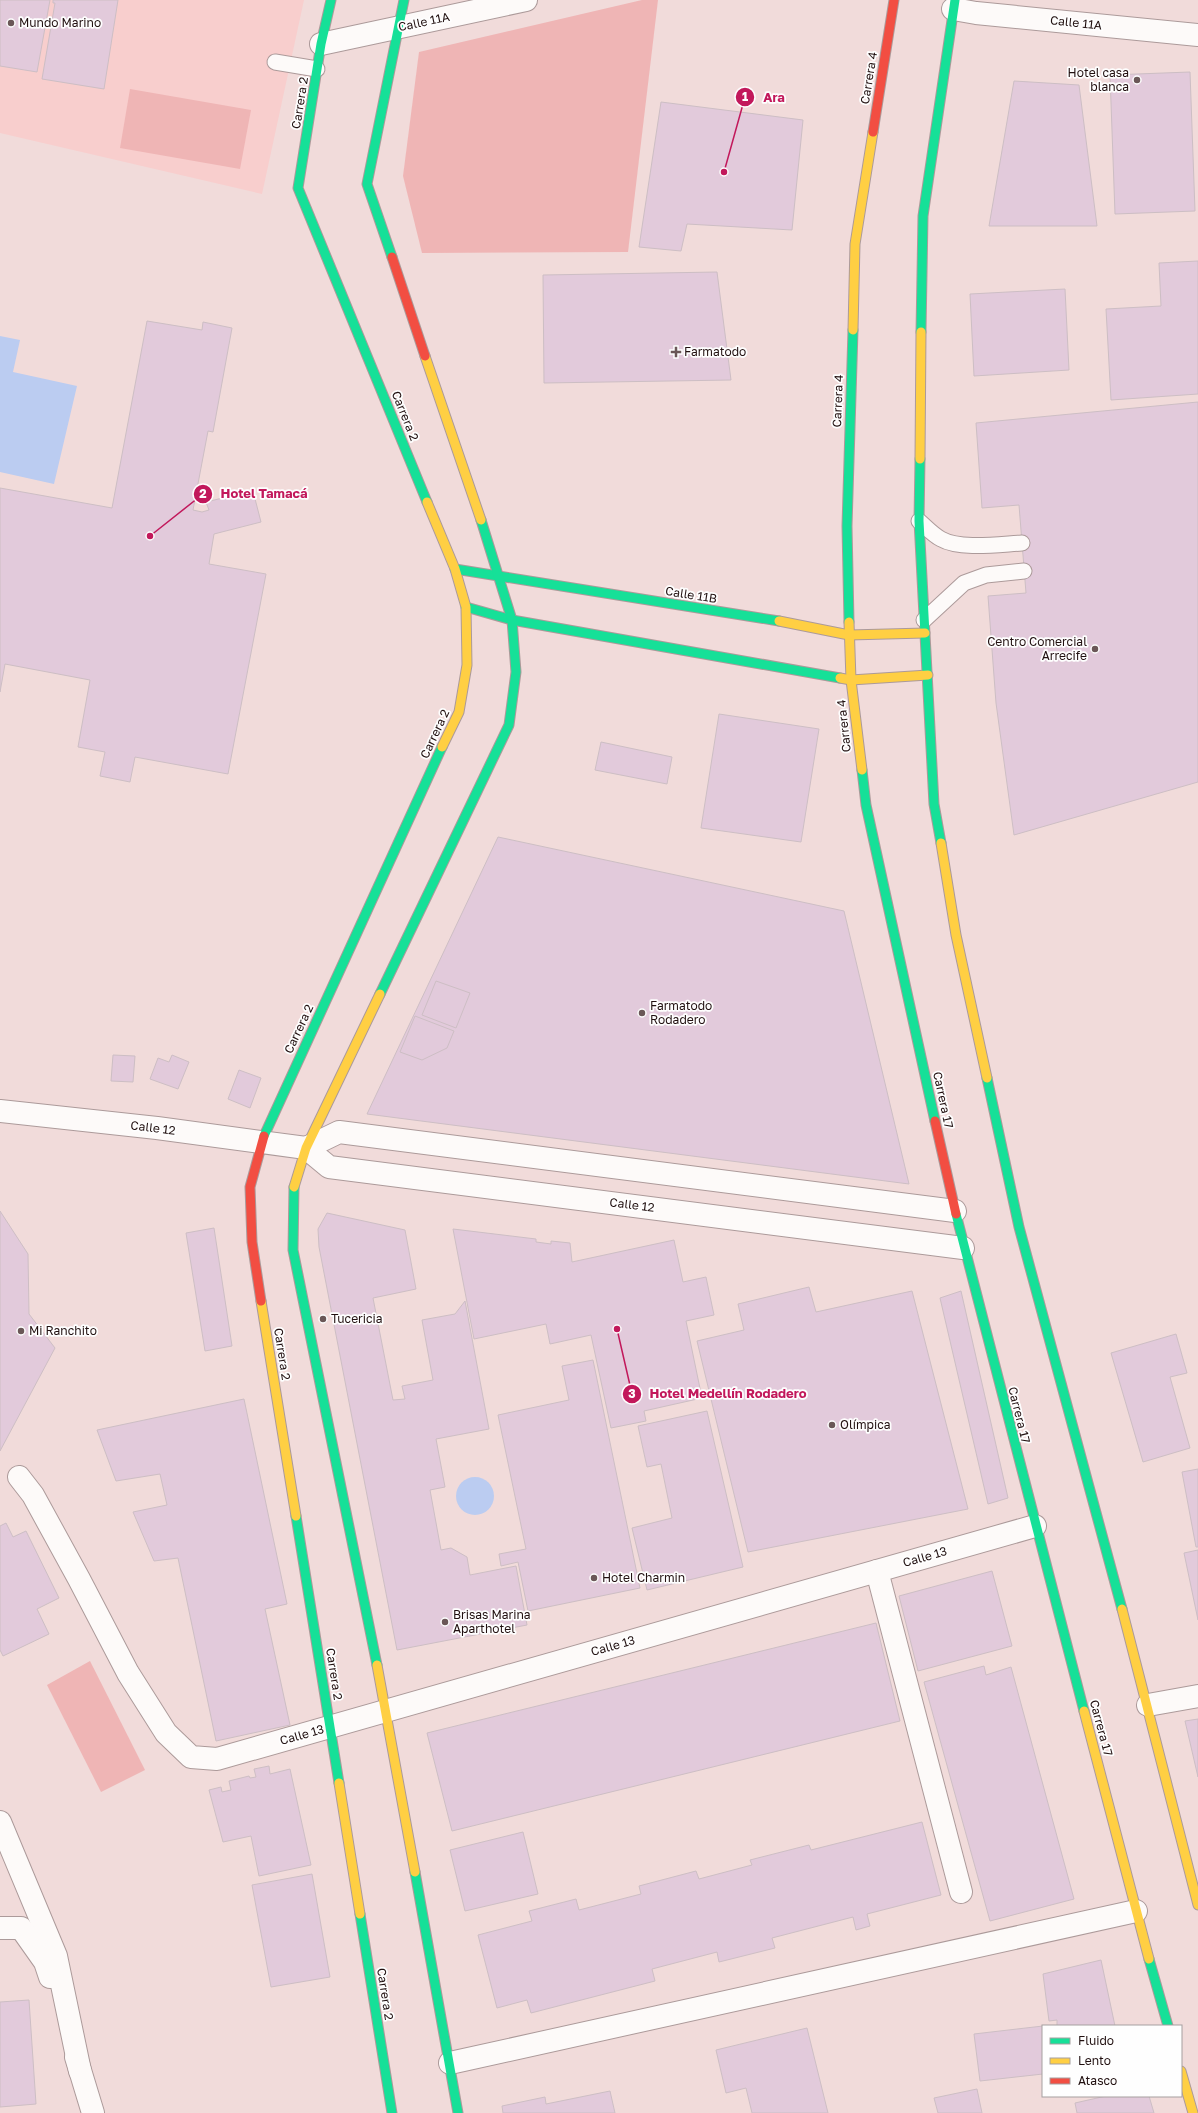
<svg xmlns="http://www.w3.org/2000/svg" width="1198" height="2113" viewBox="0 0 1198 2113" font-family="'Golos Text',sans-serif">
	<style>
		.built { fill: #f8cecd }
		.green { fill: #efb5b5 }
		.water { fill: #bbccf1 }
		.building { fill: #e2cadb; stroke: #cdbec4 }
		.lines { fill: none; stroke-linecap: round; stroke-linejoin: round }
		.lane-casing { stroke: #ac9a9a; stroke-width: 17 }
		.street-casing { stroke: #ac9a9a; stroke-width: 24 }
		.fast-casing { stroke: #ac9a9a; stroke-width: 11 }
		.slow-casing { stroke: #ac9a9a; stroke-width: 11 }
		.jam-casing { stroke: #ac9a9a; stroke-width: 11 }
		.lane { stroke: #fdfaf9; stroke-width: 15 }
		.street { stroke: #fdfaf9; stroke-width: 22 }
		.fast { stroke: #16e098; stroke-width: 9 }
		.slow { stroke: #ffcf43; stroke-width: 9 }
		.jam { stroke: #f24e42; stroke-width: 9 }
		.poi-dot { fill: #6a5757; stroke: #fefefe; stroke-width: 1.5 }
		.labels { text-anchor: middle; stroke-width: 3.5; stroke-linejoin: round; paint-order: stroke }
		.street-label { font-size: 12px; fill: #211010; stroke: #fefefe }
		.poi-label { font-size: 12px; fill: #211010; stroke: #fefefe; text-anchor: start }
		.leader { fill: none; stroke: #c2185b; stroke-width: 1.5 }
		.callout-dot { fill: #c2185b; stroke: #fefefe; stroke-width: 1.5 }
		.mark-label { font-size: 12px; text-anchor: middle; font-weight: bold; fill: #fff }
		.callout-label { font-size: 13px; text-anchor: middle; font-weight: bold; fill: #c2185b; stroke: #fefefe; stroke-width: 3.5; stroke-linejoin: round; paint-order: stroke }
	</style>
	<rect width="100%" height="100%" fill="#f1dbda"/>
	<path class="built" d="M0,0H304L262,194L0,133Z"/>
	<g class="green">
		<path d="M642,0H658L628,252L422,253L403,176L419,52Z"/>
		<path d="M130,89L251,110L240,169L120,148Z"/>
		<path d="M90,1661L145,1770L101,1792L47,1685Z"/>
	</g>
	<g class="water">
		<path d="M0,336L20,340L13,372L77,386L54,484L0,472Z"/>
		<circle cx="475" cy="1496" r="19"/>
	</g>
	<g class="building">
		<path d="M0,0H50L37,72L0,66Z"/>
		<path d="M53,0H118L104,89L42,79L55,3H53Z"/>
		<path d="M1190,72L1195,211L1115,214L1110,75Z"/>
		<path d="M1014,81L1079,85L1097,226H989Z"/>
		<path d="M661,102L803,120L792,230L687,224L681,251L639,247Z"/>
		<path d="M1198,261V394L1111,400L1106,309L1161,306L1159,263Z"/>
		<path d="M717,272L731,380L544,383L543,275Z"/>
		<path d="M1065,289L1069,370L974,376L970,294Z"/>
		<path d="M147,321L202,330L203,322L232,328L213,432L208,431L193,510L202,512L209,510L206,502L239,494L240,498L254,495L261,522L214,534L209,564L266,574L228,774L135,757L130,782L100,776L105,752L78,747L90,680L5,664L0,692V488L112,508Z"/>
		<path d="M1198,402V782L1014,835L996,703L988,596L1026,593L1019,505L982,508L976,423Z"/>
		<path d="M719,714L819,729L801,842L701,828Z"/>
		<path d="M601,742L672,757L667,784L595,770Z"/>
		<path d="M498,837L844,911L909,1184L367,1114Z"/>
		<path d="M436,981L470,993L456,1028L422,1015Z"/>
		<path d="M415,1016L454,1031L447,1048L422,1060L400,1052Z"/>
		<path d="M113,1055L135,1056L133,1082L111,1081Z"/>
		<path d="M172,1055L189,1062L178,1089L150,1079L158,1058L169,1062Z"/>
		<path d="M239,1070L261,1078L250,1108L228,1099Z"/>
		<path d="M0,1211L28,1254L29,1314L55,1348L0,1451Z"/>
		<path d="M327,1213L405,1230L416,1289L373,1298L393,1400L405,1399L402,1386L433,1380L422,1320L455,1314L465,1301L489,1429L436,1439L445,1487L430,1490L441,1550L451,1548L467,1557L470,1575L516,1566L527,1625L397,1650L319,1247L318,1229Z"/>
		<path d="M214,1228L232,1346L205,1351L186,1233Z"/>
		<path d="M453,1229L536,1239V1242L551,1244V1241L570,1243L572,1262L674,1240L683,1282L706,1277L714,1315L686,1321L702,1398L644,1411L646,1421L611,1428L591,1335L550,1344L546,1324L474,1339Z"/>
		<path d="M809,1287L816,1312L912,1291L968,1509L748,1552L697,1341L744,1330L738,1304Z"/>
		<path d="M961,1291L1008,1498L988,1504L940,1298Z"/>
		<path d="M1176,1334L1187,1373L1170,1377L1190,1448L1143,1462L1111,1353Z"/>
		<path d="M593,1360L640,1588L528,1611L518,1562L501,1566L499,1554L526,1549L498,1415L569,1400L562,1366Z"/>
		<path d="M244,1399L287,1604L265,1609L290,1725L216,1741L178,1558L154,1561L133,1512L167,1505L160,1474L116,1481L97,1430Z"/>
		<path d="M707,1411L743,1567L647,1590L632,1528L672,1518L661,1464L647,1467L638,1426Z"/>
		<path d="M1198,1469V1547H1196L1182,1472Z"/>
		<path d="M6,1523L13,1537L26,1531L59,1598L37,1609L49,1634L3,1656L0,1650V1526Z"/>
		<path d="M1198,1550V1620L1184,1553Z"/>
		<path d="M992,1571L1012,1646L918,1671L899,1596Z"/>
		<path d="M876,1623L900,1721L452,1831L427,1733Z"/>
		<path d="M984,1666L986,1675L1011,1667L1074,1899L990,1921L924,1682Z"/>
		<path d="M1198,1719V1777L1185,1721Z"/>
		<path d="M269,1766L270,1774L290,1769L311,1865L259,1876L251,1836L223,1842L209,1790L221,1787L222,1792L231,1790L229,1781L249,1776L250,1778L256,1777L254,1769Z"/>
		<path d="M922,1822L941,1895L867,1914L870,1926L856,1930L853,1917L772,1938L775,1948L719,1962L717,1952L652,1969L655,1981L531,2013L527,2000L497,2008L478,1935L532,1921L529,1911L576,1899L579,1910L641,1894L639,1886L696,1871L699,1879L752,1865L750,1860L809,1845L811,1850Z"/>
		<path d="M523,1832L538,1894L465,1911L450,1850Z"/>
		<path d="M312,1874L330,1977L271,1987L252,1885Z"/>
		<path d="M1101,1960L1115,2026H1057V2020L1049,2021L1043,1974Z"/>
		<path d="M29,2000L36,2104L0,2107V2002Z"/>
		<path d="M1043,2026V2074L980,2081L974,2034Z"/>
		<path d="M807,2028L828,2113H752L746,2088L726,2093L716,2050Z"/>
		<path d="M977,2089L982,2113H938L934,2098Z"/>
		<path d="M610,2091L615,2113H503L502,2106L545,2097L546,2104Z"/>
		<path d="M1106,2096H1149L1154,2113H1077L1075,2103Z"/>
	</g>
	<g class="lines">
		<g class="lane-casing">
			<g id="lane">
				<path d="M275,62L317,69"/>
				<path d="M919,521C926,527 933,535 941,539C960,550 1001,544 1022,543"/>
				<path d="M924,620L964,583L986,575L1024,571"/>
			</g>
		</g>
		<g class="street-casing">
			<g id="street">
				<path d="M953,9L976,13L1198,35"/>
				<path d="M321,44L526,0"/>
				<path d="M0,1111L157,1128L306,1148L329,1167L963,1248"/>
				<path d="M306,1148L339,1132L955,1211"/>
				<path d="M19,1477L33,1495L79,1579L128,1673L166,1733L191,1757L217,1759L1035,1526"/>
				<path d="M877,1571L961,1892"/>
				<path d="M1148,1705L1198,1696"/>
				<path d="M0,1822L56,1956L80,2071"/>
				<path d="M0,1928H21L45,1962L50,1977"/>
				<path d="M76,2057L93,2113"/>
				<path d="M450,2063L1136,1911"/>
			</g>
		</g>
		<g class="fast-casing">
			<g id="fast">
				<path d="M331,0L321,44L298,188L427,502"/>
				<path d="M392,257L367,184L404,0"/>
				<path d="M921,332L923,216L955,0"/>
				<path d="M920,459L919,521L934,804L941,843"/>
				<path d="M455,569L779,621"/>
				<path d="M466,607L512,620L840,678"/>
				<path d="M849,622L847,526L853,330"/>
				<path d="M862,770L866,805L935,1121"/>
				<path d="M380,994L509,725L516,672L512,620L481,520"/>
				<path d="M987,1078L1019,1227L1122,1609"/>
				<path d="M264,1136L442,747"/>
				<path d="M294,1187L293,1250L377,1665"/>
				<path d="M956,1214L1084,1711"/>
				<path d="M296,1516L339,1783"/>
				<path d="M415,1872L458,2113"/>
				<path d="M360,1914L392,2113"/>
				<path d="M1149,1959L1168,2026"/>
			</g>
		</g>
		<g class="slow-casing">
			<g id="slow">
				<path d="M853,330L855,244L873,132"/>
				<path d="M425,356L481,520"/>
				<path d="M920,459L921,332"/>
				<path d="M427,502L455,569L466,607L467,665L459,712L442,747"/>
				<path d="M779,621L849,635L925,633"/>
				<path d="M849,622L851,680L862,770"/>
				<path d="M840,678L851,680L928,675"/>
				<path d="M941,843L956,935L987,1078"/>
				<path d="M294,1187L306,1148L380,994"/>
				<path d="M261,1301L296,1516"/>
				<path d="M1122,1609L1198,1905"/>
				<path d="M377,1665L415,1872"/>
				<path d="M1084,1711L1149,1959"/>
				<path d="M339,1783L360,1914"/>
				<path d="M1181,2071L1193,2113"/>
			</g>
		</g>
		<g class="jam-casing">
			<g id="jam">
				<path d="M873,132L894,0"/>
				<path d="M392,257L425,356"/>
				<path d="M935,1121L956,1214"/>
				<path d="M261,1301L252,1242L250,1187L264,1136"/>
			</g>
		</g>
		<use href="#lane" class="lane"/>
		<use href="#street" class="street"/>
		<use href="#fast" class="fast"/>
		<use href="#slow" class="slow"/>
		<use href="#jam" class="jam"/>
	</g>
	<g class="poi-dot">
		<circle cx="11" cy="23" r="4"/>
		<circle cx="1137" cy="80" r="4"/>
		<path d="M674 346h4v4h4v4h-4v4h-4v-4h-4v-4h4z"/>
		<circle cx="1095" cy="649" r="4"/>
		<circle cx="642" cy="1013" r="4"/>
		<circle cx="323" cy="1319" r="4"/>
		<circle cx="21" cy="1331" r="4"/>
		<circle cx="832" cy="1425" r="4"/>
		<circle cx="594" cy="1578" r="4"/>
		<circle cx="445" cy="1622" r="4"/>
	</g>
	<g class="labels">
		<g class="street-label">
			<text transform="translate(424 22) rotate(-12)" y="4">Calle 11A</text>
			<text transform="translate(1076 23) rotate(6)" y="4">Calle 11A</text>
			<text transform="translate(869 78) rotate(-81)" y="4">Carrera 4</text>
			<text transform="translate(300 103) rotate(-81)" y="4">Carrera 2</text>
			<text transform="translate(838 401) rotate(-88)" y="4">Carrera 4</text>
			<text transform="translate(405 416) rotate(68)" y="4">Carrera 2</text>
			<text transform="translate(691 595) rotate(9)" y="4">Calle 11B</text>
			<text transform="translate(844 726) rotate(-96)" y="4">Carrera 4</text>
			<text transform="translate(435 734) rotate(-65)" y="4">Carrera 2</text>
			<text transform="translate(299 1029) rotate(-65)" y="4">Carrera 2</text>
			<text transform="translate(943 1100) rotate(78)" y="4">Carrera 17</text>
			<text transform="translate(153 1128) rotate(7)" y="4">Calle 12</text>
			<text transform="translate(632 1205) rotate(7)" y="4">Calle 12</text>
			<text transform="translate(282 1354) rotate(81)" y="4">Carrera 2</text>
			<text transform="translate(1019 1415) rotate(76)" y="4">Carrera 17</text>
			<text transform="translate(925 1557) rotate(-16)" y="4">Calle 13</text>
			<text transform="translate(613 1646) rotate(-16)" y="4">Calle 13</text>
			<text transform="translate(334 1674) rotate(81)" y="4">Carrera 2</text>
			<text transform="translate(1101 1728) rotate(75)" y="4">Carrera 17</text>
			<text transform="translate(302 1735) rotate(-16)" y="4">Calle 13</text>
			<text transform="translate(385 1994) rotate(81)" y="4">Carrera 2</text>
		</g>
		<g class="poi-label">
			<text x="19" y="27">Mundo Marino</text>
			<text x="1129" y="77" text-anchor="end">Hotel casa<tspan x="1129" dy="14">blanca</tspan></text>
			<text x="684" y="356">Farmatodo</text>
			<text x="1087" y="646" text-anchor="end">Centro Comercial<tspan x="1087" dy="14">Arrecife</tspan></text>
			<text x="650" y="1010">Farmatodo<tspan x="650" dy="14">Rodadero</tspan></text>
			<text x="331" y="1323">Tucericia</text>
			<text x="29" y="1335">Mi Ranchito</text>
			<text x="840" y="1429">Olímpica</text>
			<text x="602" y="1582">Hotel Charmin</text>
			<text x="453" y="1619">Brisas Marina<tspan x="453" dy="14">Aparthotel</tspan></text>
		</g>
	</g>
	<path class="leader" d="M724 172L745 97M150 536L203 494M617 1329L632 1394"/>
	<g class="callout-dot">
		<circle cx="724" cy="172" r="4"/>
		<circle cx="150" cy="536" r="4"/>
		<circle cx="617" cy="1329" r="4"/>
		<circle cx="745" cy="97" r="10"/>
		<circle cx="203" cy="494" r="10"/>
		<circle cx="632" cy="1394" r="10"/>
	</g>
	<g class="mark-label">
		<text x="745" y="101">1</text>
		<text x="203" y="498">2</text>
		<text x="632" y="1398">3</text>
	</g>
	<g class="callout-label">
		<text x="774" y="102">Ara</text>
		<text x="264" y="498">Hotel Tamacá</text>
		<text x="728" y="1398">Hotel Medellín Rodadero</text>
	</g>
	<rect x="1042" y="2025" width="140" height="72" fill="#fefefe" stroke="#a69f9f"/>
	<rect x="1050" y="2038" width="20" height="6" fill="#16e098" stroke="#a69f9f"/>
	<text x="1078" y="2045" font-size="12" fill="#211010">Fluido</text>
	<rect x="1050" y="2058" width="20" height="6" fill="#ffcf43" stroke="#a69f9f"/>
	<text x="1078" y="2065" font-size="12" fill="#211010">Lento</text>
	<rect x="1050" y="2078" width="20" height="6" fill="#f24e42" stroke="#a69f9f"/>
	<text x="1078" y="2085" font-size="12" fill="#211010">Atasco</text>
</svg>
